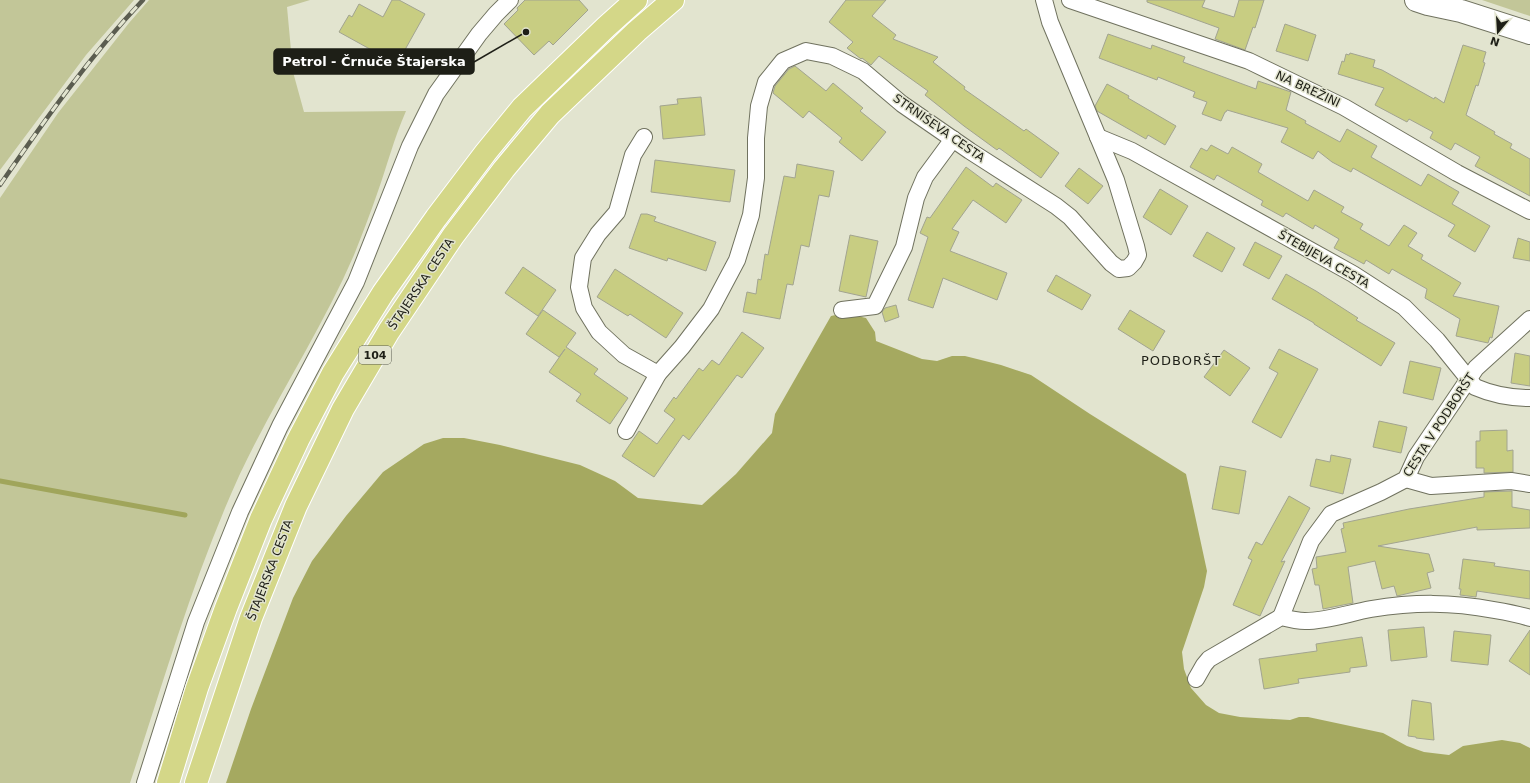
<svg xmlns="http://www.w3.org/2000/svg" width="1530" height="783" viewBox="0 0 1530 783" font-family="'DejaVu Sans',sans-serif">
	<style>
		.green { fill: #c2c698 }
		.forest { fill: #a5a960 }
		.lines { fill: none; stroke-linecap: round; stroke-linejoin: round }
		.stream { stroke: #a0a55b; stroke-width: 5 }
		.building { fill: #c8cd82; stroke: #a2a490 }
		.minor-casing { stroke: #70725f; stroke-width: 18 }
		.secondary-casing { stroke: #70725f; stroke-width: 24 }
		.primary-casing { stroke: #fff; stroke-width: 24 }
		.minor { stroke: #fff; stroke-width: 16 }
		.secondary { stroke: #fff; stroke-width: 22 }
		.primary { stroke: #d4d788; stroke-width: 22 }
		.rail-casing { stroke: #5b5d50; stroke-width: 4.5 }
		.rail { stroke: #e2e4cf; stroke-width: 3; stroke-dasharray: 9; stroke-linecap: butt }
		.labels { text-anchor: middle; stroke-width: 3; stroke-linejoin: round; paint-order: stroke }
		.shield { fill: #e2e4cf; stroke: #595a4e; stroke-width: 1 }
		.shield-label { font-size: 11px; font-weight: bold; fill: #1e1f17 }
		.street-label { font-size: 12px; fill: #1e1f17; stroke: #e2e4cf }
		.neighbourhood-label { font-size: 13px; letter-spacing: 1px; fill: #1e1f17; stroke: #e2e4cf }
		.leader { fill: none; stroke: #1e1f17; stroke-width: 1.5 }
		.callout-dot { fill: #1e1f17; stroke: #e2e4cf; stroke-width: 1.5 }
		.callout { fill: #1e1f17; stroke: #1e1f17; stroke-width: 1.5 }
		.callout-label { font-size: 13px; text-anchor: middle; font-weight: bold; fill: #fff }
	</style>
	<rect width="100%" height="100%" fill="#e2e4cf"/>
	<g class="green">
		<path d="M0,0H134L86,55L0,170Z"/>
		<path d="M149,0H310L287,7L293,72L304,112L406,111C394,138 387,166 377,194C370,214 362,235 354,255C321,331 274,401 239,476C194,575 164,680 130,783H0V198L58,113L129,23Z"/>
		<path d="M1482,0H1530V16Z"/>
	</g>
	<path class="forest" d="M845,313L866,318L875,332L876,341L922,359L937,361L952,356H965L1001,365L1031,375L1090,414L1186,474L1207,571L1204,587L1182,652L1184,669L1191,688L1206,705L1219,713L1240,717L1290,720L1299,717H1308L1383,733L1407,746L1424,752L1449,755L1463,746L1502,740L1520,743L1530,748V783H226L251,709L293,598L312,561L346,516L383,472L424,444L443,438H464L500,445L580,465L615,481L638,498L702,505L736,474L772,433L775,414L831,316Z"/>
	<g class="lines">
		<path class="stream" d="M0,481L185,515"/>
	</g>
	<g class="building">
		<path d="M392,0H399L425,14L397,64L339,32L349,15L352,17L359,4L383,17Z"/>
		<path d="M525,0H579L588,10L553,45L549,41L534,55L504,24L518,10L517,8Z"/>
		<path d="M846,0H886L872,16L896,35L893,39L938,57L933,62L965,87L964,89L1024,131L1026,129L1059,153L1041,178L999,148L997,150L964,126L925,95L928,91L879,56L871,65L862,58L861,59L847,48L853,42L829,22Z"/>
		<path d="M1147,0H1205L1202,7L1234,17L1239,0H1264L1255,28L1253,27L1245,50L1215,39L1219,28L1147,2Z"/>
		<path d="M1285,24L1316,35L1308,61L1276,51Z"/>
		<path d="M1108,34L1151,49L1152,45L1185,57L1183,62L1256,89L1258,81L1291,92L1286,110L1306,121L1305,123L1340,142L1347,129L1377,146L1371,157L1421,186L1428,174L1459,192L1452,204L1490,226L1475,252L1448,236L1455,225L1353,168L1351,172L1332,162L1318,151L1313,159L1281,142L1288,128L1227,110L1226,112H1225L1221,121L1202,114L1207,102L1193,97L1195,92L1158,77L1157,80L1099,58Z"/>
		<path d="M1463,45L1486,52L1483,62L1485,63L1478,86L1476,85L1466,115L1495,132L1494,134L1512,144L1510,148L1530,159V196L1475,166L1480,157L1455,143L1451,150L1430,138L1433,132L1409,119L1407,122L1375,105L1384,88L1338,74L1342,61L1344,62L1346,54L1349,55L1350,53L1375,60L1373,67L1382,70L1434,99L1435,97L1444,103Z"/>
		<path d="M795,66L826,91L833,83L863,108L860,111L886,132L862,161L839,142L842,138L809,111L803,118L773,93L775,86L789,69Z"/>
		<path d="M1107,84L1129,96L1128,98L1176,126L1165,145L1148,135L1146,139L1097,111L1095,106Z"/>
		<path d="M701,97L705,135L663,139L660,106L678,104L677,99Z"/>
		<path d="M1211,145L1228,154L1232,147L1262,164L1258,172L1308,201L1314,190L1344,207L1341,212L1363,224L1360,229L1389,246L1404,225L1417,233L1408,246L1423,255L1421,259L1461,283L1453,296L1499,306L1492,338L1490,337L1488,343L1456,336L1460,319L1425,298L1427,289L1392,269L1389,274L1366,260L1364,264L1334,248L1339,239L1315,225L1313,229L1286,213L1283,217L1261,205L1263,201L1217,175L1214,180L1190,167L1201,148L1207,151Z"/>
		<path d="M655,160L735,170L730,202L651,192Z"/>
		<path d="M797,164L834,171L829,197L819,195L809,247L801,245L793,285L787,284L780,319L743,312L747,292L756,294L758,279L761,280L765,254L768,255L784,176L795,178Z"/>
		<path d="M966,167L993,187L996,183L1022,200L1006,223L973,200L952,229L959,232L950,251L1007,273L997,300L943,278L933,308L908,300L928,237L920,233L927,217L930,218Z"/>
		<path d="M1079,168L1103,186L1088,204L1065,186Z"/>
		<path d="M1160,189L1188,206L1171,235L1143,217Z"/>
		<path d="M641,214H647L656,217L654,221L716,242L706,271L668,258L667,261L629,248Z"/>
		<path d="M1207,232L1235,248L1222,272L1193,256Z"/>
		<path d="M850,235L878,241L866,297L839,291Z"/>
		<path d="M1518,238L1530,242V261L1513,258Z"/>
		<path d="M1255,242L1282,256L1269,279L1243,265Z"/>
		<path d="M523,267L556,290L538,316L505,293Z"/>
		<path d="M615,269L683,313L666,338L630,314L628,316L597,297Z"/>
		<path d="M1286,274L1316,291L1358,318L1356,320L1395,343L1381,366L1314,324V323L1272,299Z"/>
		<path d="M1056,275L1091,295L1082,310L1047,291Z"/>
		<path d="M896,305L899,317L885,322L882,312L885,308Z"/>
		<path d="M543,310L576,333L566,347L598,369L594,374L628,398L610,424L576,401L581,394L549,372L565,349L559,357L526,334Z"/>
		<path d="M1130,310L1165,331L1153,351L1118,329Z"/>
		<path d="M742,332L764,348L742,378L737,375L689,440L683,435L654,477L622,456L639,431L657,444L675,419L664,411L674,397L676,399L699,368L703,371L712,360L719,365Z"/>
		<path d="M1279,349L1318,369L1281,438L1252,422L1278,373L1269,368Z"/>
		<path d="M1224,350L1250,368L1230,396L1204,377Z"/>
		<path d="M1515,353L1530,356V386L1511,383Z"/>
		<path d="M1410,361L1441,368L1433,400L1403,393Z"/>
		<path d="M1379,421L1407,427L1401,453L1373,447Z"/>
		<path d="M1507,430V451L1513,450V472L1484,473V468H1476V441H1480V431Z"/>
		<path d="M1331,455L1351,459L1343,494L1310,486L1316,459L1330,462Z"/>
		<path d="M1220,466L1246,471L1239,514L1212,509Z"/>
		<path d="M1512,491V507L1530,510V528L1477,530V527L1378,546L1429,554L1434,571L1427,573L1431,588L1397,596L1394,586L1382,589L1375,561L1348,567L1353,603L1323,609L1319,585H1315L1312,569L1317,568L1316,557L1346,552L1341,529L1344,528L1343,523L1409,509L1484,497V492Z"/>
		<path d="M1289,496L1310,508L1281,562L1285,561L1260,616L1233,605L1252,560L1248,558L1256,542L1262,545Z"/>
		<path d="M1463,559L1495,563L1494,566L1530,571V599L1477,591L1476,597L1460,595L1461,589H1459Z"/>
		<path d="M1424,627L1427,657L1391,661L1388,630Z"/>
		<path d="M1530,630V675L1509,661Z"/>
		<path d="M1454,631L1491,635L1488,665L1451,661Z"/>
		<path d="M1362,637L1367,666L1350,668V672L1298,679L1299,683L1264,689L1259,659L1317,651L1316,644Z"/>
		<path d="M1412,700L1431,703L1434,740L1416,738V737L1408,736Z"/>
	</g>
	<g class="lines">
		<g class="minor-casing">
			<g id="minor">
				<path d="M1070,0L1249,61L1344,107L1457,173L1530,211"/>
				<path d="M644,137L633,155L617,212L598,234L583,258L579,287L584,308L599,332L624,355L658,374"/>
				<path d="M1098,137L1132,151L1353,274L1404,307L1437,340L1475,387C1491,394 1512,398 1530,398"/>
				<path d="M842,310L875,306L904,247L916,198L925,177L953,139"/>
				<path d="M626,431L658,374L682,347L711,309L737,260L751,215L756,178V138L759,106L766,82L783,61L806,51L832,56L863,71L902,104L970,151L1056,206L1070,217L1111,263L1119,269L1128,268L1134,262L1138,255L1136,246L1116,180L1050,22L1044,0"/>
				<path d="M1406,479L1431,486L1511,481L1530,484"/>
				<path d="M1281,617L1311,541L1331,514L1381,492L1406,479L1416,457L1476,368L1530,319"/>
				<path d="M1196,679L1204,665L1209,659L1281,617C1289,619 1297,621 1305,621C1327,621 1349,613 1371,609C1415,602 1451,602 1494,610C1506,612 1518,614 1530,618"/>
				<path d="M145,783L196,622L240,512L280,426L356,282L410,146L436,94L479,34L496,14L510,0"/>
			</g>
		</g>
		<g class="secondary-casing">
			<path id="secondary" d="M1416,0L1428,4L1461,11L1530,33"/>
		</g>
		<g class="primary-casing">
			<g id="primary">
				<path d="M168,783L197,688L226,608L261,519L298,440L333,373L383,293L436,218L486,152L522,108L606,27L636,0"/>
				<path d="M196,783L251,618L296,506L343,409L389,331L453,236L504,169L550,114L637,31L673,0"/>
			</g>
		</g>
		<use href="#minor" class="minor"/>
		<use href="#secondary" class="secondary"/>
		<use href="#primary" class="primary"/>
		<g class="rail-casing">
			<path id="rail" d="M0,185C44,121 89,57 143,0"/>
		</g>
		<use href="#rail" class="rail"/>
	</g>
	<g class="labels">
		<rect class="shield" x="359" y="346" width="32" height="18" rx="3"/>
		<g class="shield-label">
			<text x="375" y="359">104</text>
		</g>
		<g class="street-label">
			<text transform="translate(1308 89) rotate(25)" y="4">NA BREŽINI</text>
			<text transform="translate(939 128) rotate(35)" y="4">STRNIŠEVA CESTA</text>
			<text transform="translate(1324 259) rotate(30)" y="4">ŠTEBIJEVA CESTA</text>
			<text transform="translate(421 284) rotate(-56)" y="4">ŠTAJERSKA CESTA</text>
			<text transform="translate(1439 425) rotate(-57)" y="4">CESTA V PODBORŠT</text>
			<text transform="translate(270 570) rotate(-69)" y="4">ŠTAJERSKA CESTA</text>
		</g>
		<g class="neighbourhood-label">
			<text x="1181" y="365">PODBORŠT</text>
		</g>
	</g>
	<path class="leader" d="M526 32L474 62"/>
	<circle class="callout-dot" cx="526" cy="32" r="4"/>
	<rect class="callout" x="274" y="49" width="200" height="25" rx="4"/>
	<g class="callout-label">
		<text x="374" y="66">Petrol - Črnuče Štajerska</text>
	</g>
	<g transform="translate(1498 32) rotate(198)" stroke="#e2e4cf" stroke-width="3" paint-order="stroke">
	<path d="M0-3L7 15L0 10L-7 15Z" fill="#1e1f17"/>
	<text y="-6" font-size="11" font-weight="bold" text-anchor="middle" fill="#1e1f17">N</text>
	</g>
</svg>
